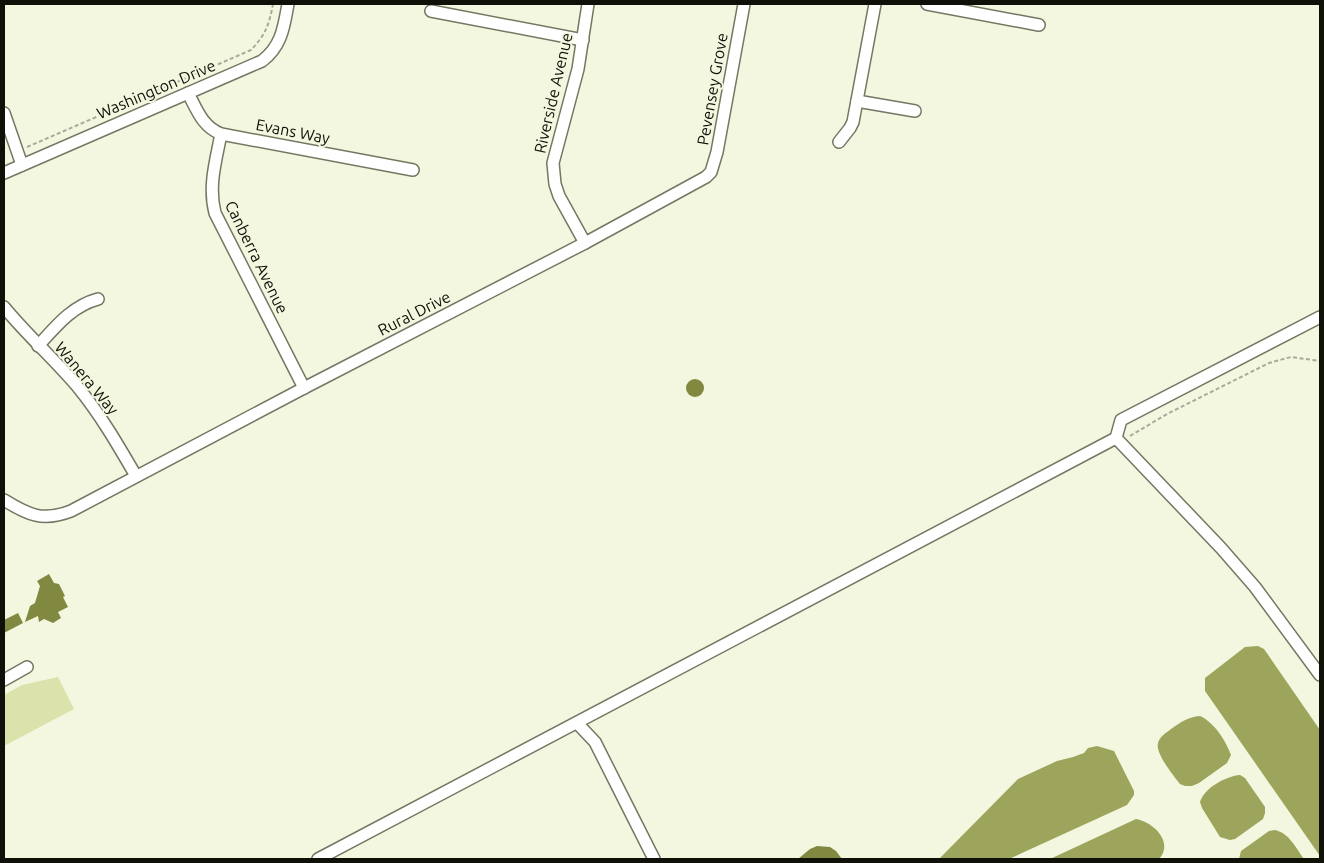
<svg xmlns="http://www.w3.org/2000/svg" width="1324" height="863" viewBox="0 0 1324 863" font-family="Ubuntu,sans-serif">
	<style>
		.green { fill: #dbe2ab }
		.water { fill: #9da45b }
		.building { fill: #818840 }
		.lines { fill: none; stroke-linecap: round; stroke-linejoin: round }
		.minor-casing { stroke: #747762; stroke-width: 14 }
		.path { stroke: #a8ab99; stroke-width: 2; stroke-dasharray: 4 2.5; stroke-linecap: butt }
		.minor { stroke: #fff; stroke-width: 11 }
		.labels { text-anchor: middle; stroke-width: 4; stroke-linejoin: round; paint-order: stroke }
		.street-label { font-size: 16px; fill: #0f1008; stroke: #f3f7df }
	</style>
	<rect width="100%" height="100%" fill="#f3f7df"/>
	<path class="green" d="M58,677L74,709L4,746V695L22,685Z"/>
	<g class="water">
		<path d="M1258,646L1264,649L1320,730V856L1205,691V678L1245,647Z"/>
		<path d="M1200,716C1214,722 1226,741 1231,755L1227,763L1199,783L1192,786H1185L1180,784C1173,775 1155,753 1158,743C1160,736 1166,733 1171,729C1181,722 1188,717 1200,716Z"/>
		<path d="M1097,746L1114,751L1134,791V795L1127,805L1009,859H939L1018,779L1057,761L1073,757L1084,753L1088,748Z"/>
		<path d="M1240,775L1245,778L1265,807V813L1263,819L1235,839L1230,840L1220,837L1202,808L1200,802C1204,788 1226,776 1240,775Z"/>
		<path d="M1136,819C1154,822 1174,843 1159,859H1050Z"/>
		<path d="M1275,830C1289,833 1296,848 1304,859H1239L1241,851L1269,831Z"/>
	</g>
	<g class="building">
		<circle cx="695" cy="388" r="9"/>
		<path d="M49,574L54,583L59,584L65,596L63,597L68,607L58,612L61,618L53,623L44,619L39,622L38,616L25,622L30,606L35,603L40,586L37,581Z"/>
		<path d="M18,613L23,623L4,633V620Z"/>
		<path d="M817,846L830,847L836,851L842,859H798L810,849Z"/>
	</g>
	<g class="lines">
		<g class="minor-casing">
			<g id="minor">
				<path d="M927,4L1039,25"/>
				<path d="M431,11L583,40"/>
				<path d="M188,93C197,110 202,126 221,134L413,170"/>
				<path d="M857,101L915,111"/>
				<path d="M4,113L22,165"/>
				<path d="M221,134C216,160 208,186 215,213L304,388"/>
				<path d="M839,142L850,128L853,122L875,4"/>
				<path d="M4,173L262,61C282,46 284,26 288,4"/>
				<path d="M585,243L559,196L555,184L553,163L578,69L588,4"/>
				<path d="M4,307C27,335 54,359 77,386C100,414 118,445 136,476"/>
				<path d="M38,346C56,326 72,306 98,299"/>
				<path d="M1116,438L1221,548L1255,587L1320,675"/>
				<path d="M4,500C28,515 43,522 71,511L304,388L585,243L706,177L711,172L717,152L744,4"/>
				<path d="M4,680L27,667"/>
				<path d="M577,723L595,742L654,859"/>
				<path d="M318,859L1116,438L1121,420L1320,317"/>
			</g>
		</g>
		<g class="path">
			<path d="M27,147L251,50C266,34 269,25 273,4"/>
			<path d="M1130,436L1167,414L1269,363L1291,357L1320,361"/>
		</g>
		<use href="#minor" class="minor"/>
	</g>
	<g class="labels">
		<g class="street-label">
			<text transform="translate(156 89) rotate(-23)" y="6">Washington Drive</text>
			<text transform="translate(712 89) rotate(-80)" y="6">Pevensey Grove</text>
			<text transform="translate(553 93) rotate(-77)" y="6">Riverside Avenue</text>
			<text transform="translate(293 131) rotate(11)" y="6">Evans Way</text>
			<text transform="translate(257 257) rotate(64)" y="6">Canberra Avenue</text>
			<text transform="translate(414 313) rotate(-27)" y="6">Rural Drive</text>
			<text transform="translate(87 378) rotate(50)" y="6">Wanera Way</text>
		</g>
	</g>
	<rect width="1324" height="863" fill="none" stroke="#0f1008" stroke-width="10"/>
</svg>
